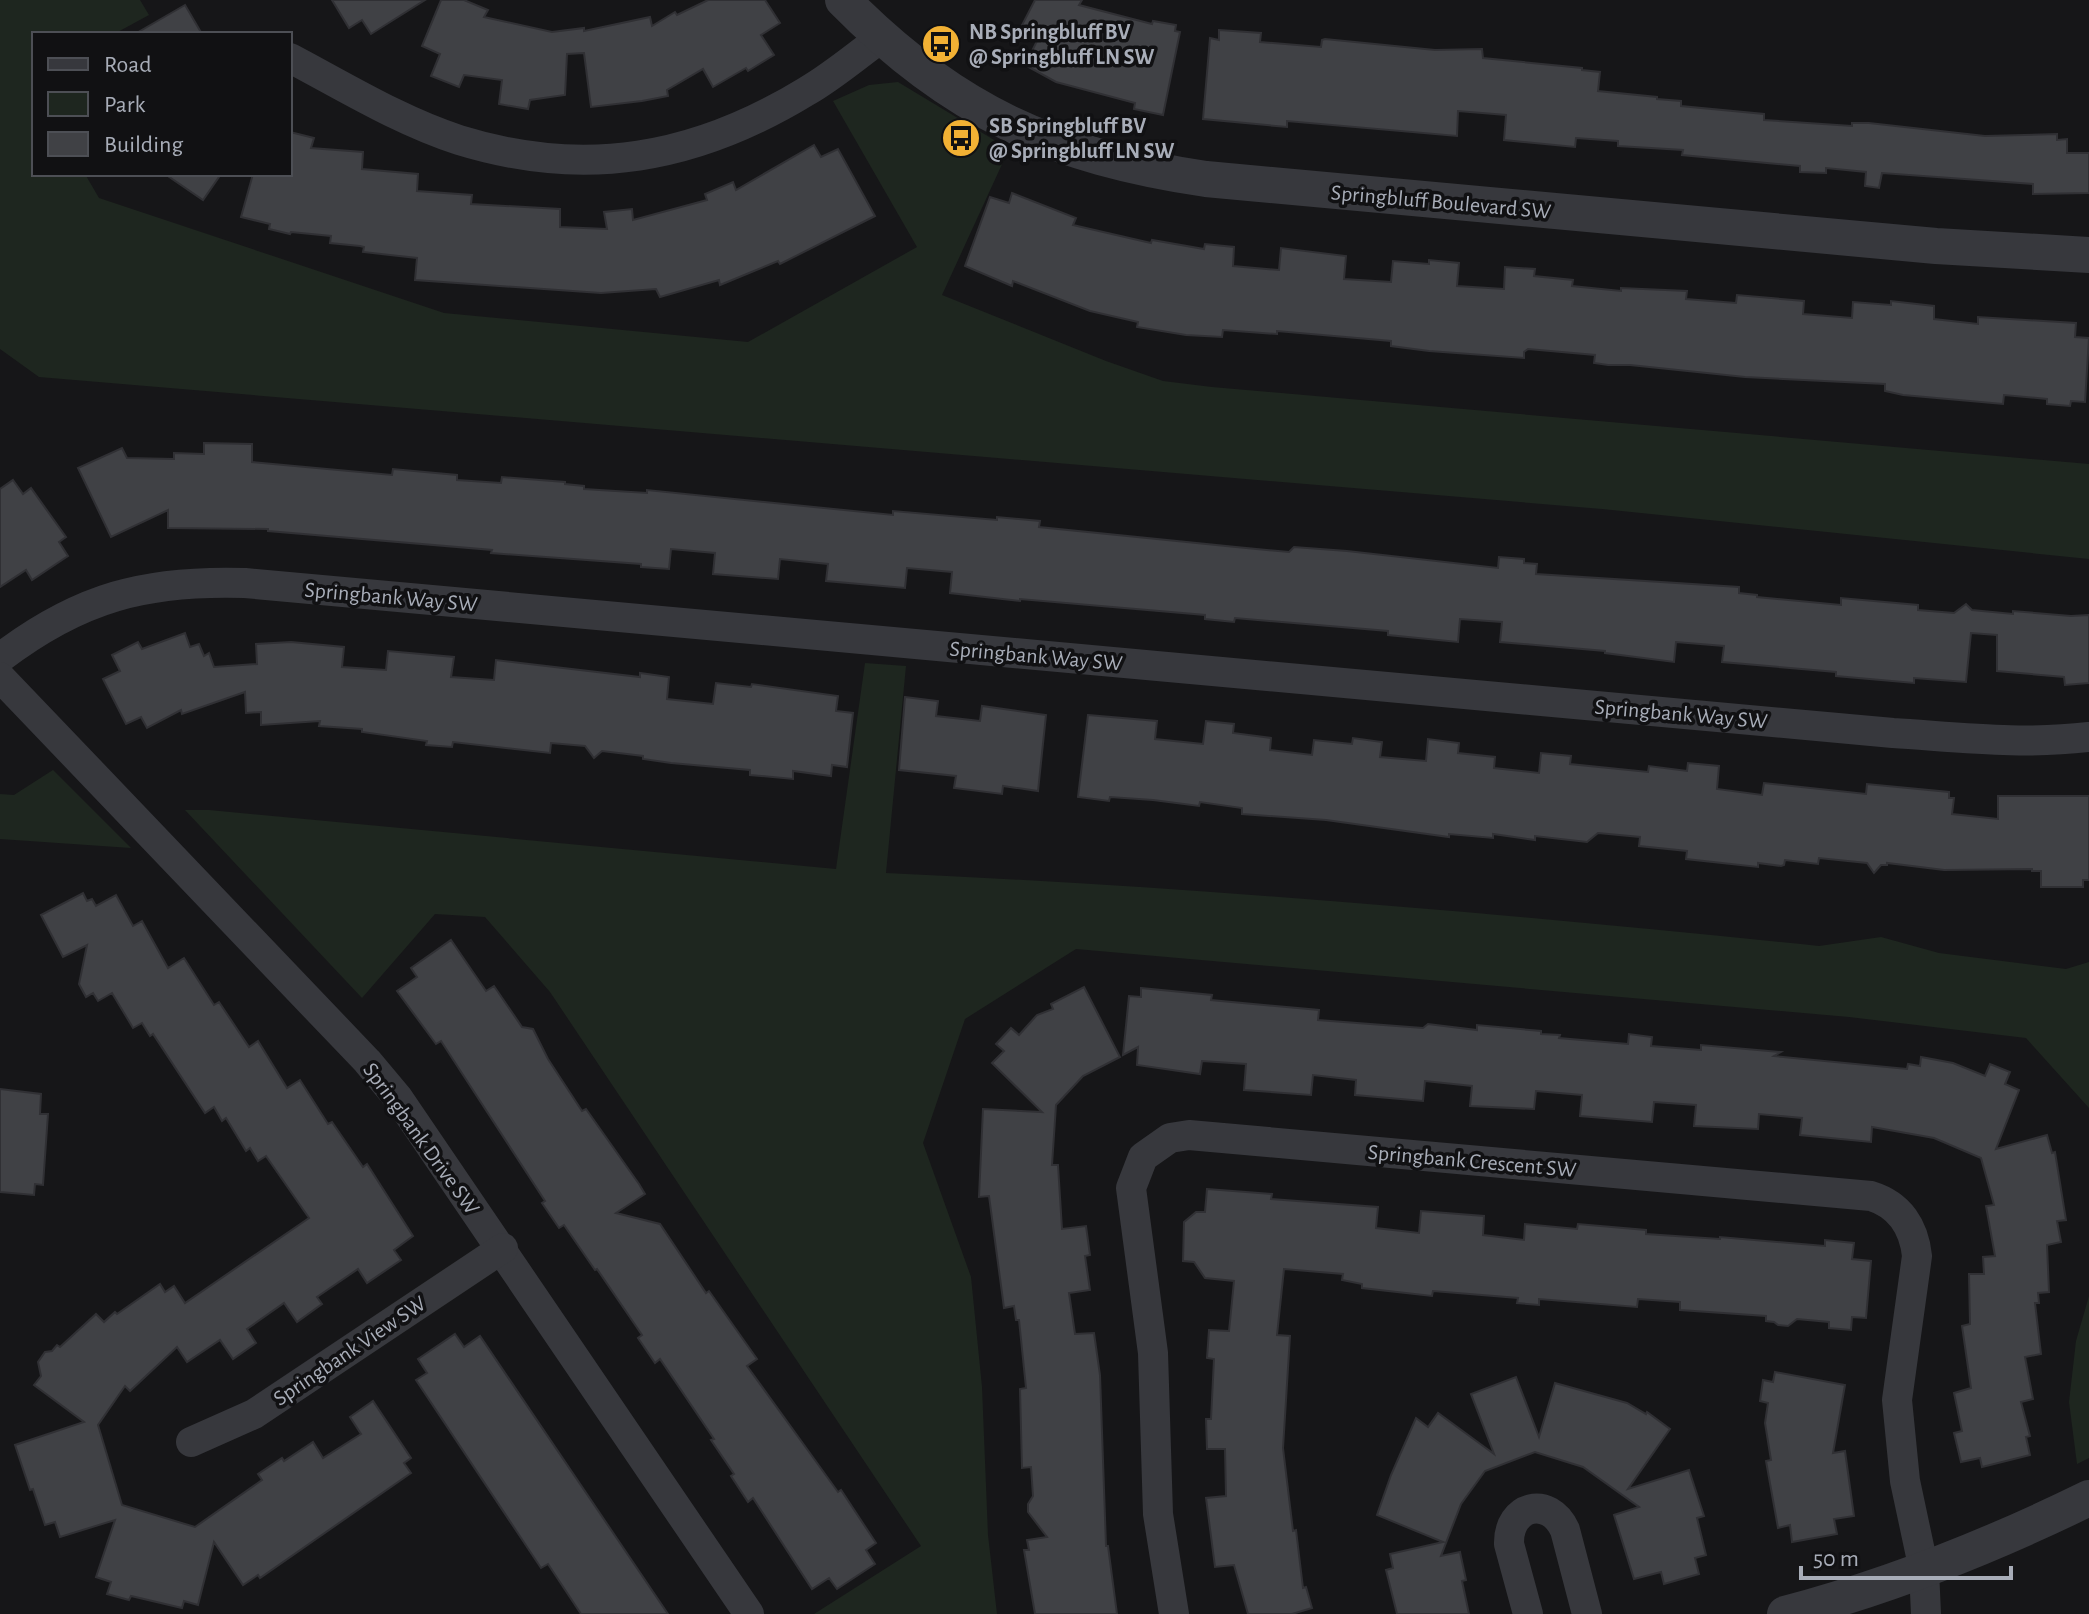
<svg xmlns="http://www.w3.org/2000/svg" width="2089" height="1614" viewBox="0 0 2089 1614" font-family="'Alegreya Sans',sans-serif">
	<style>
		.green { fill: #1e261f }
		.building { fill: #404145; stroke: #303034; stroke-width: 2 }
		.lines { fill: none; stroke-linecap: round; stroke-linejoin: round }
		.minor { stroke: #37383d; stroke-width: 30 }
		.tertiary { stroke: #37383d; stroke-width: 36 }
		.labels { text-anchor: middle; stroke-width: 7; stroke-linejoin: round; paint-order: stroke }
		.poi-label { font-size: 22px; font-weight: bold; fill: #a8adb8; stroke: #111113; text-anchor: start }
		.street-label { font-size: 22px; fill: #a8adb8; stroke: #111113 }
	</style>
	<rect width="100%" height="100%" fill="#161618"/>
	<g class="green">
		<path d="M0,0H140L149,15L114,34H34V174H85L99,198L444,313L748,342L917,247L833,101L869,85L898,82L1009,149L942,295L1106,361L1163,381L1212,387L2089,464V559L1602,509L39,377L0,349Z"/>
		<path d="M865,663L906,666L886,873C1198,887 1509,914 1819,946L1881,937L1939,953L2066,969L2089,962V1108L2026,1038L1849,1017L1076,949L965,1019L923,1143L971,1277L982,1387L988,1535L997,1614H814L921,1546L550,992L485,917L435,914L362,998L185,810H209L836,869Z"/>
		<path d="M53,770L131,848L0,839V794L14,795Z"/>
		<path d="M2089,1296V1458L2077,1464L2069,1402L2076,1341Z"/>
	</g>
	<g class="building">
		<path d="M332,0H425L371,34L362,20L349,28Z"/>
		<path d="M441,0H464L488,10L484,17L552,32L584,28V31L650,17L652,26L675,12L677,15L708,0H765L780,23L761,35L774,55L748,71L746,68L713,87L703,69L667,90L668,96L642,101L591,107L584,53L567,54L565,95L530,100L528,109L499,104L502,80L464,75L459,87L431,76L440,54L422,46Z"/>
		<path d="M1035,0H1082L1079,5L1152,24L1153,21L1176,25L1175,31L1180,32L1163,115L1134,109L1135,103L1056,82L1025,65L1038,39L1020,29Z"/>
		<path d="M185,5L202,34H135Z"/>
		<path d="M1219,30L1261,33L1260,42L1321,47L1322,40L1325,39L1435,50L1482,49L1483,58L1582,68V70L1600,72L1598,91L1657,97V99L1681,101V106L1764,114V120L1852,126V123H1869L1985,136L2057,134V140L2067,139V153H2089V193L2033,194V184L1882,173L1879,188L1865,186L1866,172L1826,168V173L1800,172V166L1682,155L1683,150L1618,146V141L1576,138L1575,147L1504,140L1506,115L1458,111L1457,136L1287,121V127L1203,119L1210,38L1219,40Z"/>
		<path d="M290,132L314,138L311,148L363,152L362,169L418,174L417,191L472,195L471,204L560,209V227L607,229L604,212L632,209L633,220L707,200L705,194L733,182L736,190L814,145L821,157L838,149L875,216L780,264L778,261L720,285L719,280L660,297L656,289L601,293L415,280L417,258L363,252L364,247L360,246L330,243L331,236L291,232L290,234L269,229L270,224L241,217L253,174H290Z"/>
		<path d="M165,174H221L203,200Z"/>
		<path d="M1012,193L1076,218L1073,225L1151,243L1152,240L1204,249L1205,244L1234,247L1233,266L1279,270L1281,248L1346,256L1344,279L1391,282L1393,261L1429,264V260L1459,263L1457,286L1504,289L1505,267L1535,269L1534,276L1573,280L1572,286L1621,291V288L1687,291L1686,299L1736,303L1737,295L1804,301L1803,314L1852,318L1853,302L1891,305V301L1934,306V319L1978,324V317L2076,323L2075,337L2089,338L2085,402L2071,401L2070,406L2047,404V399L2004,395L2003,404L1903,395L1885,391V384L1745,377L1630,365H1608L1594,363L1595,355L1528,349L1524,352V358L1429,351L1391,346V341L1277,331V334L1223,330L1222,337L1186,335L1137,327L1138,322L1090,311L1013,281L1012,286L965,266L990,197L1009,203Z"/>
		<path d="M204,443L252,444V462L392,475L393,469L457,475V480L501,483L502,477L565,482V484L584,486V489L647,493V490L893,515V511L997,520V517L1040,521L1039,527L1236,547L1289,552L1294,547L1347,551L1498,568L1499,557L1524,559V563L1537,564L1536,574L1739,587V593L1757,595V597L1841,605V598L1918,605V610L1954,613L1966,604L1972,610L2013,614V611L2071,616L2089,615V683L2065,685L2064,677L1997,671V635L1971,633L1966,682L1914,678V683L1836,676V672L1722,662L1724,646L1676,642L1674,662L1605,653V651L1500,642L1502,622L1460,619L1458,642L1388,635V631L1235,618L1234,622L1205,619V615L1020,599V601L950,593L952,572L907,568L905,588L826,581L828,564L780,559L778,579L713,574L715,553L671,549L669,569L641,567V564L491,553L492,550L268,531V529L168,528V510L111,537L78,468L122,448L127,458L174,459V453L204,454Z"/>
		<path d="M13,480L23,494L31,488L66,537L59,542L68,556L32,580L26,570L0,587V489Z"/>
		<path d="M185,633L190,647L199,644L204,656L209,653L214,667L257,664L256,644L291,642L344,647L342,667L386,670L388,651L454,657L451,677L494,680L496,660L640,677V673L669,677L667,699L713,704L716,683L751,687L752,684L838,696L836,711L853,713L847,767L832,765L831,776L793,771V779L750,775V770L671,763L643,759V756L602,751L594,758L585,746L551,743L550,753L453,742L452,747L426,745L427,741L362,732V729L319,726L320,721L261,725V712L246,713L245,692L182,714L181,710L147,728L141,717L126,724L103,679L120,671L112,655L138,642L142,649Z"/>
		<path d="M905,697L938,701L936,716L980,721L982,706L1046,715L1038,791L1003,786L1002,794L954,788L956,776L899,770Z"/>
		<path d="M1088,715L1157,721L1155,739L1203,744L1206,721L1234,724L1233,733L1271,738L1270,750L1312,755L1314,740L1352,744L1353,738L1382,742L1380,757L1426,761L1428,739L1459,743L1458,753L1495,757L1494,768L1539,773L1541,753L1571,756L1570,764L1648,772L1649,766L1687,771L1688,763L1719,766L1717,789L1762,795L1764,783L1866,794L1867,784L1949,792V798H1954L1952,814L1998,819V796H2089V880H2083V887H2041V871H2032V869L1944,870L1887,863V865H1881L1874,873L1867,863L1819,858L1818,864L1785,860L1784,865L1781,866L1758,863V867L1686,859L1687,851L1639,846L1640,837L1598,833L1587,842L1535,836V840L1493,834V838L1449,834V837L1326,820L1242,814V808L1200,802L1199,806L1153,800L1110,797L1109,801L1078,797Z"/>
		<path d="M83,893L87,901L92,899L96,906L116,895L133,926L142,921L168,968L184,958L214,1005L219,1002L249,1047L258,1041L287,1088L300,1080L328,1124L332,1122L363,1167L367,1164L413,1236L394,1250L401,1260L367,1283L358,1269L317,1297L322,1304L297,1322L284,1303L247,1329L256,1343L233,1359L220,1340L187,1362L177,1347L130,1391L125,1386L98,1425L122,1505L195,1527L262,1480L258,1474L282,1458L284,1461L313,1442L323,1458L361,1434L350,1417L373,1401L411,1458L404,1463L411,1473L260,1578L258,1575L243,1585L214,1542L198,1605L184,1601L182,1608L131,1596L129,1600L107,1594L111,1582L96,1577L115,1520L60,1537L55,1522L45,1525L33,1489L30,1490L15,1445L84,1422L34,1385L41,1376L38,1362L45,1352L52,1351L57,1345L60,1347L96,1314L104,1322L115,1312L117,1314L160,1284L165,1292L174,1286L185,1303L309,1218L266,1156L258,1161L250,1148L246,1151L226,1118L222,1121L214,1107L205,1113L153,1034L150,1036L142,1023L133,1028L112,993L98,1001L93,993L86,997L79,984L87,945L63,957L41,915Z"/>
		<path d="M451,940L486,991L494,986L522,1027L533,1029L548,1059L582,1111L586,1109L639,1184L645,1194L616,1213L660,1224L706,1293L709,1291L757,1359L747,1366L838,1492L841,1490L876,1543L866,1550L875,1564L837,1589L829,1578L812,1589L753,1498L748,1502L731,1476L734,1474L711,1440L714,1439L660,1359L655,1363L638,1338L642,1335L597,1269L595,1270L564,1225L559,1228L542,1203L545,1201L441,1041L436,1044L397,991L417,977L411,968Z"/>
		<path d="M1084,987L1120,1057L1083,1076L1056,1105L1052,1165H1058L1062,1229L1086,1226L1090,1255L1085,1256L1090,1290L1069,1293L1075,1334L1094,1333L1100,1375L1106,1546H1108L1117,1614H1035L1024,1550H1029L1027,1540L1047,1537L1028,1512V1504L1033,1496L1031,1467L1022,1468L1020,1389L1026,1388L1019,1320H1016L1014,1306L1004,1308L989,1196L979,1197L983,1109L1042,1112L992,1063L1004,1051L996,1044L1011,1028L1019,1035L1037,1015L1053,1009L1051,1004Z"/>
		<path d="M1141,988L1212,995L1211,1000L1319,1010L1318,1020L1423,1028L1428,1024L1477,1030V1025L1541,1031V1034L1560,1035L1559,1038L1628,1044L1629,1034L1652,1037L1651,1046L1701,1050V1045L1781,1052L1774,1056L1907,1069L1908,1064L1920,1066L1921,1057L1953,1063L1985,1076L1990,1064L2010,1072L2005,1084L2019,1090L1996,1149L2047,1135L2052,1153L2055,1152L2066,1220L2057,1221L2061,1242L2047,1245L2049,1292L2038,1293L2039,1303H2035L2041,1354L2025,1357L2033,1399L2021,1402L2030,1436L2026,1437L2030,1455L1982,1467L1980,1458L1961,1462L1954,1433L1962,1431L1954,1393L1971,1388L1962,1326L1970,1324L1969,1274H1984L1983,1257L1995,1256L1986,1206L1994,1205L1981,1158L1934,1138L1872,1127L1871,1142L1800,1135L1802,1118L1759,1114L1758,1129L1694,1126L1696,1105L1654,1102L1652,1122L1580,1116L1582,1095L1536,1091L1534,1109L1470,1106L1472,1086L1425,1081L1423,1101L1355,1095L1356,1080L1313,1075L1311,1095L1244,1090L1246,1064L1202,1061L1200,1074L1137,1065L1138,1047L1123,1055L1129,996L1141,997Z"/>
		<path d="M0,1089L41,1094L40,1114H48L43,1185L35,1184L34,1195L0,1192Z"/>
		<path d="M1207,1189L1272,1194L1271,1199L1378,1207L1376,1228L1419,1233L1421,1211L1484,1216L1483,1235L1524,1240L1525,1224L1577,1229L1578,1224L1646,1230V1234L1720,1239V1237L1825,1246V1240L1854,1243L1852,1259L1871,1261L1866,1318L1852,1317L1851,1330L1829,1328V1322L1797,1319L1788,1326L1778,1325L1774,1322L1766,1321V1316L1680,1310V1302L1638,1299L1637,1307L1539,1299V1305L1517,1303L1518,1298L1433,1291L1432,1296L1362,1288V1284L1342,1280L1343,1274L1284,1269L1277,1335L1290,1336L1283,1448L1293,1531L1296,1530L1303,1588L1306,1587L1312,1608L1292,1614H1248L1234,1565L1215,1567L1206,1498L1226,1496L1225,1449H1207L1206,1419H1211L1214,1359L1207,1358L1209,1330L1229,1331L1234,1281L1205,1278L1194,1262L1183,1261L1184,1222L1196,1212H1205Z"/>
		<path d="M455,1334L464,1347L480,1336L668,1614H581L548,1564L541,1568L416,1380L427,1373L418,1359Z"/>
		<path d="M1775,1372L1845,1385L1833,1453L1845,1451L1854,1516L1834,1519L1837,1534L1792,1542L1790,1525L1778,1528L1766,1461L1771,1460L1765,1423L1768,1403L1760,1401L1763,1380L1773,1382Z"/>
		<path d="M1516,1377L1539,1437L1555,1383L1627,1403L1646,1414L1647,1412L1670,1429L1628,1489L1689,1470L1704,1516L1697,1518L1706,1555L1695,1558L1699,1574L1664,1584L1661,1572L1634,1579L1614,1515L1639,1507L1583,1467L1535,1452L1485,1471L1461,1504L1441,1556L1460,1552L1466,1580L1462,1581L1469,1614H1397L1386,1570L1393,1568L1390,1554L1443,1542L1377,1515L1391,1475L1416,1418L1428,1427L1438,1413L1494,1454L1471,1394Z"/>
	</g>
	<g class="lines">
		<g class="minor">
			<path d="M290,58C345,87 400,121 459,140C585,179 696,159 807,91C833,76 856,56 881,38"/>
			<path d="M0,658C80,597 146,580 245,583L1893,733C1958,737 2024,745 2089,737"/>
			<path d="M0,677L367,1061L398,1098L749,1614"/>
			<path d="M191,1442L254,1414L503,1248"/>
			<path d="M1174,1614L1158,1514L1153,1353L1131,1188L1143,1157L1170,1138L1189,1135L1871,1196C1900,1205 1914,1227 1917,1256L1897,1400L1905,1481L1924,1570L1926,1614"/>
			<path d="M1528,1614L1509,1544C1508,1505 1549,1495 1565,1530L1587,1614"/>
		</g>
		<g class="tertiary">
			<path d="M843,0C953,112 1053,156 1206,179L1936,246L2089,255"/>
			<path d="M1785,1614C1891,1586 1991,1546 2089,1498"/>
		</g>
	</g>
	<defs>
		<g id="bus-disc" transform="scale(2)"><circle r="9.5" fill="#f2b134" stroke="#111113"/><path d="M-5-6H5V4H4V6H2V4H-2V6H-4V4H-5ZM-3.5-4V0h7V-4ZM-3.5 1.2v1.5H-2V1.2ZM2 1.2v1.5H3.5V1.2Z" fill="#111"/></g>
	</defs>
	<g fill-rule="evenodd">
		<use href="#bus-disc" x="941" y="44"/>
		<use href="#bus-disc" x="961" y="138"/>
	</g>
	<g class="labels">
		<g class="poi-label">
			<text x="969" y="39">NB Springbluff BV<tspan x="969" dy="25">@ Springbluff LN SW</tspan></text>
			<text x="989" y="133">SB Springbluff BV<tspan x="989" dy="25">@ Springbluff LN SW</tspan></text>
		</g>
		<g class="street-label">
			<text transform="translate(1441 201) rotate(5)" y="8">Springbluff Boulevard SW</text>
			<text transform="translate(391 596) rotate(5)" y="8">Springbank Way SW</text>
			<text transform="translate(1036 655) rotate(5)" y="8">Springbank Way SW</text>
			<text transform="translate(1681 713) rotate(5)" y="8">Springbank Way SW</text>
			<text transform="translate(422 1138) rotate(54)" y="8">Springbank Drive SW</text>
			<text transform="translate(1472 1160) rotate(5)" y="8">Springbank Crescent SW</text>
			<text transform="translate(349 1350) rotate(-34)" y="8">Springbank View SW</text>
		</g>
	</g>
	<rect x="32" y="32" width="260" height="144" fill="#111113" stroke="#4d4f55" stroke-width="2"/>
	<rect x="48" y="58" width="40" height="12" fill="#37383d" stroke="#4d4f55" stroke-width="2"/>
	<text x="104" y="72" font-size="24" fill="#a8adb8">Road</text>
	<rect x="48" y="92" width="40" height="24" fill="#1e261f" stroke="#4d4f55" stroke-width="2"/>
	<text x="104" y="112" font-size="24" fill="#a8adb8">Park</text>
	<rect x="48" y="132" width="40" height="24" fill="#404145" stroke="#4d4f55" stroke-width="2"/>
	<text x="104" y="152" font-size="24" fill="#a8adb8">Building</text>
	<path d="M1801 1566v12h210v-12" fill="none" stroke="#a8adb8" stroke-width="4"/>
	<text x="1813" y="1566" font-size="24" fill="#a8adb8" stroke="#111113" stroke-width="6" paint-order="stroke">50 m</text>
</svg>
